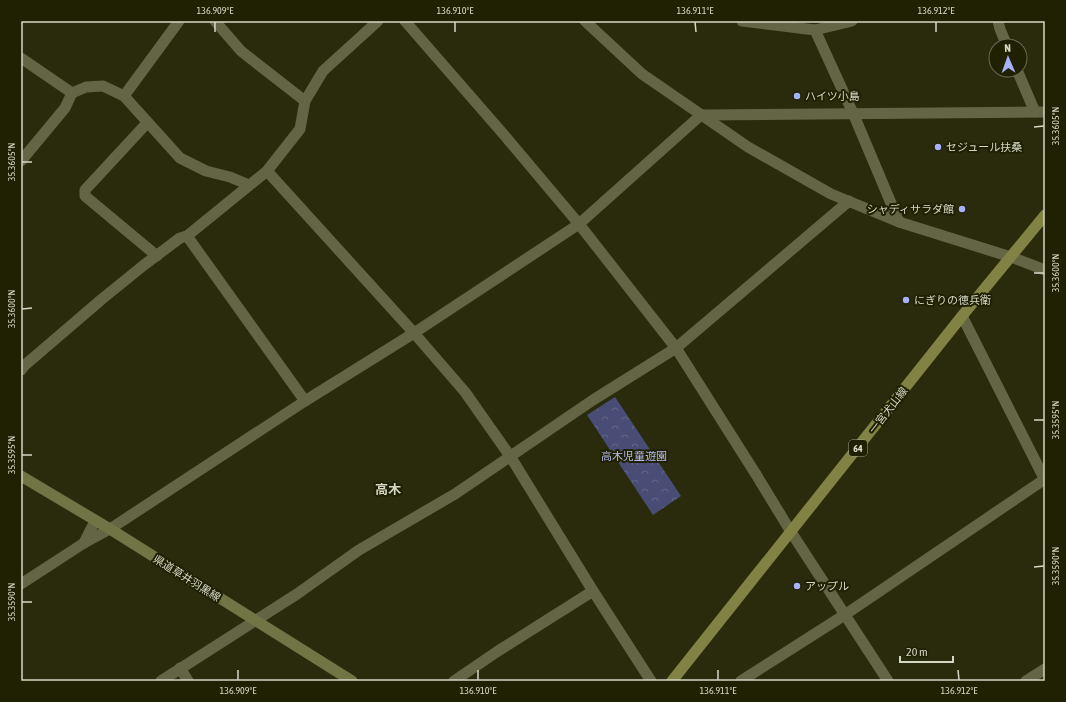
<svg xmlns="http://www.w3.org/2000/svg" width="1066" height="702" viewBox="0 0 1066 702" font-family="'Asap Condensed','Noto Sans JP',sans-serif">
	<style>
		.park { fill: url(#park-crowns) }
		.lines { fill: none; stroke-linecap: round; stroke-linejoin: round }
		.minor { stroke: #636545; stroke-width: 11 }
		.tertiary { stroke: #636545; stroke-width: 11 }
		.secondary { stroke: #717445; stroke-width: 11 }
		.primary { stroke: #808344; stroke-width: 11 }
		.ticks { fill: none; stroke: #d5d7c5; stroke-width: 1.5 }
		.poi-dot { fill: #a8b0fc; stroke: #202103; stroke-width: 1.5 }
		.labels { text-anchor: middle; stroke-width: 4; stroke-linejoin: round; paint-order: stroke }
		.shield { fill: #202103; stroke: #9fa08b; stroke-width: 1 }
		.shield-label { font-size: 10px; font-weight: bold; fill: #d5d7c5 }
		.poi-label { font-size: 11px; fill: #d5d7c5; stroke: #202103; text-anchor: start }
		.street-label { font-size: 11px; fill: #d5d7c5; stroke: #202103 }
		.park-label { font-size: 11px; fill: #b8bef1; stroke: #202103 }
		.quarter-label { font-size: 13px; font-weight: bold; fill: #d5d7c5; stroke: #202103 }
		.neatline { fill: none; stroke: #d5d7c5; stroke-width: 1.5 }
		.ticks-label { font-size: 10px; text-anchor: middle; fill: #d5d7c5 }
	</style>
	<defs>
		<pattern id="park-crowns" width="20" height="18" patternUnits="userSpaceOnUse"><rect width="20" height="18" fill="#494d75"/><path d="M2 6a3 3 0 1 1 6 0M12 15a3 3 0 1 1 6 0" fill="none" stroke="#626687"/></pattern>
	</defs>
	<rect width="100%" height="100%" fill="#2a2b0d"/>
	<path class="park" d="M615,397L681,496L653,515L587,415Z"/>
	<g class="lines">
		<g class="minor">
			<path d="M215,21L241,51L305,101"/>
			<path d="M405,21L505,136L579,224L676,348L757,476L791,532L888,681"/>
			<path d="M742,21L815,30L852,21"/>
			<path d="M998,21L1000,29L1007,46"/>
			<path d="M815,30L853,113L899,222"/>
			<path d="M21,58L72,93L86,87L103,86L124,96L180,158L206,171L230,177L249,185"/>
			<path d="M1017,70L1035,112"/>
			<path d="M124,96L179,21"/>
			<path d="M147,123L85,190V196L157,256"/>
			<path d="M21,161L65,108L72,93"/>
			<path d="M267,171L414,333L465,392L510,456L593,591L651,681"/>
			<path d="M187,236L305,401"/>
			<path d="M962,316L1045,480"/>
			<path d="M21,370L25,365L102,299L144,265L180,238L187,236L267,171L300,129L305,101L323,71L378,21"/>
			<path d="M84,543L95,521"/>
			<path d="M21,584L84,543L110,529L305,401L414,333L579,224L701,115L1045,112"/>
			<path d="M180,668L188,681"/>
			<path d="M161,681L297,594L359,550L455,494L593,400L676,348L849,201"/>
			<path d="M454,681L498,651L593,591"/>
			<path d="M741,681L846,614L1045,479"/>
			<path d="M1026,681L1045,669"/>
		</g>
		<path class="tertiary" d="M585,21L642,74L748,147L831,194L899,222L1011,257L1045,270"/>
		<path class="secondary" d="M21,476L110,529L352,681"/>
		<path class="primary" d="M672,681L962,316L1045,215"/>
	</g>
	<path class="ticks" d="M215,22V32M455,22V32M695,22L696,32M936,22V32M1034,127L1044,126M22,162H32M1034,273H1044M22,309L32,308M1034,420H1044M22,455H32M1034,567L1044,566M22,602H32M238,670V680M478,670V680M718,670V680M958,670L959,680"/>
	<g class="poi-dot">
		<circle cx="797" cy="96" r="4"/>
		<circle cx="938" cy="147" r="4"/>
		<circle cx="962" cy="209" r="4"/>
		<circle cx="906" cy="300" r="4"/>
		<circle cx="797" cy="586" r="4"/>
	</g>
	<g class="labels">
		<rect class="shield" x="849" y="440" width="18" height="16" rx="3"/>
		<g class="shield-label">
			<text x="858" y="452">64</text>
		</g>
		<g class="poi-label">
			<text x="805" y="100">ハイツ小島</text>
			<text x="946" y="151">セジュール扶桑</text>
			<text x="954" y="213" text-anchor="end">シャディサラダ館</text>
			<text x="914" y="304">にぎりの徳兵衛</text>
			<text x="805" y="590">アップル</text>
		</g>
		<g class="street-label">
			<text transform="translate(888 410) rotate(-52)" y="4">一宮犬山線</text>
			<text transform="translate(187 578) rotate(32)" y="4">県道草井羽黒線</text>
		</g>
		<g class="park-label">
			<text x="634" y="460">高木児童遊園</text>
		</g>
		<g class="quarter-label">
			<text x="388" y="494">高木</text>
		</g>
	</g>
	<rect width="1066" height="702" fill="none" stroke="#202103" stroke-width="44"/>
	<g transform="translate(1008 58) rotate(358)"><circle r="19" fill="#202103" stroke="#686a51"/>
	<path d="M0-3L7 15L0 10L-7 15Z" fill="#a8b0fc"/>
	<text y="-6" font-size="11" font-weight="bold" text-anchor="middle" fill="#d5d7c5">N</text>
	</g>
	<path d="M900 656v6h53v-6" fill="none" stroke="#d5d7c5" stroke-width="2"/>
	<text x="906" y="656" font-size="12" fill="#d5d7c5" stroke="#202103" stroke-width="3" paint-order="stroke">20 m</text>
	<rect x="22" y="22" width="1022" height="658" class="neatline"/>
	<g class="ticks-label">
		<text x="215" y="14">136.909°E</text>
		<text x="455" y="14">136.910°E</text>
		<text x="695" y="14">136.911°E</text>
		<text x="936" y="14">136.912°E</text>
		<text transform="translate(1055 126) rotate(-90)" y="4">35.3605°N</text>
		<text transform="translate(11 162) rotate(-90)" y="4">35.3605°N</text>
		<text transform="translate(1055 273) rotate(-90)" y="4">35.3600°N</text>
		<text transform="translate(11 309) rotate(-90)" y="4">35.3600°N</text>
		<text transform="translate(1055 420) rotate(-90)" y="4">35.3595°N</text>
		<text transform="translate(11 455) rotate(-90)" y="4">35.3595°N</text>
		<text transform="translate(1055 566) rotate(-90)" y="4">35.3590°N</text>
		<text transform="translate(11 602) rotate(-90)" y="4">35.3590°N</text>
		<text x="238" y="694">136.909°E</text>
		<text x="478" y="694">136.910°E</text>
		<text x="718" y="694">136.911°E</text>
		<text x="959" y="694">136.912°E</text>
	</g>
</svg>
